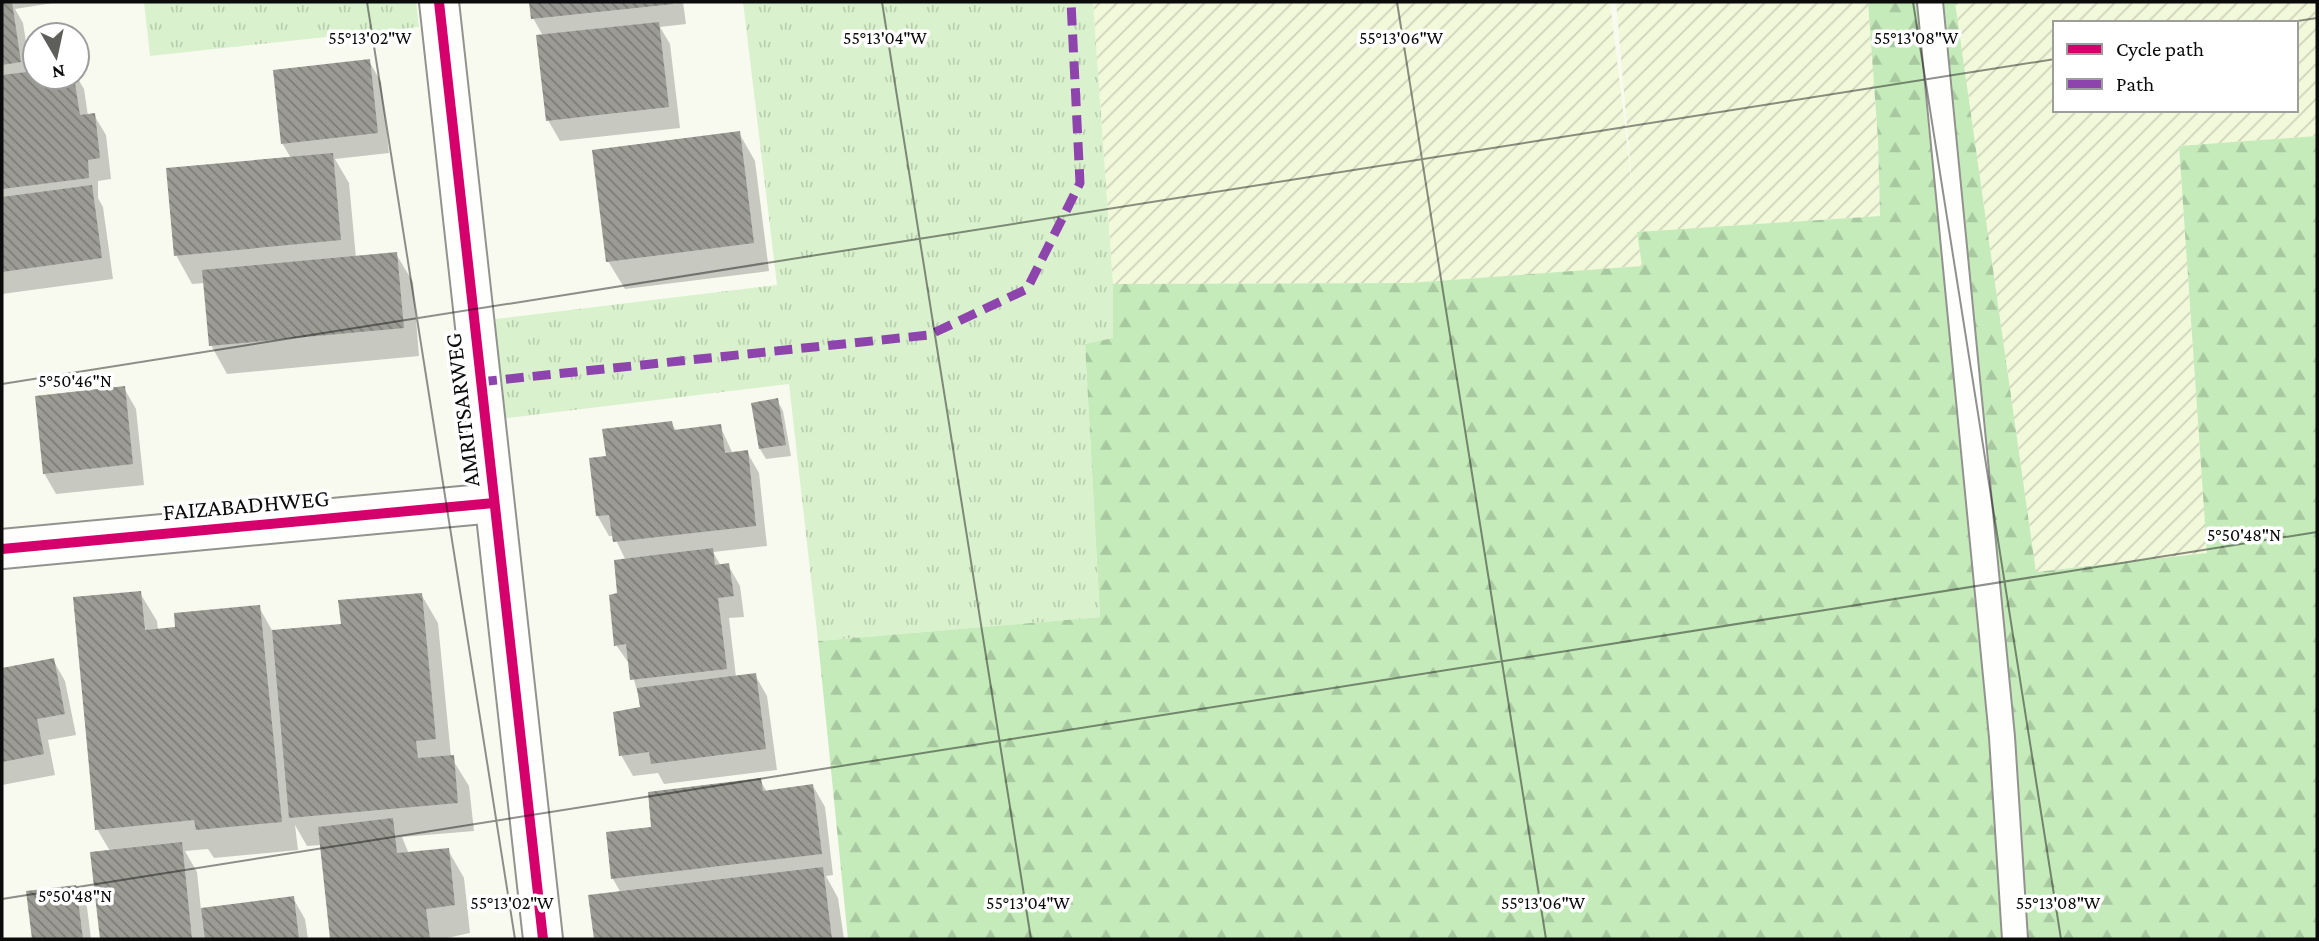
<svg xmlns="http://www.w3.org/2000/svg" width="2319" height="941" viewBox="0 0 2319 941" font-family="'Crimson Pro',serif">
	<style>
		.farmland { fill: url(#farmland-furrows); fill-rule: evenodd }
		.grass { fill: url(#grass-tufts) }
		.forest { fill: url(#forest-firs) }
		.shadow { fill: #0003 }
		.building { fill: url(#building-back-hatch) }
		.lines { fill: none; stroke-linecap: round; stroke-linejoin: round }
		.service-casing { stroke: #92938e; stroke-width: 28 }
		.minor-casing { stroke: #92938e; stroke-width: 42 }
		.service { stroke: #fefefd; stroke-width: 24 }
		.minor { stroke: #fefefd; stroke-width: 38 }
		.quiet { stroke: #8e44ad; stroke-width: 9; stroke-dasharray: 18 9; stroke-linecap: butt }
		.cycleway-casing { stroke: #fff; stroke-width: 15 }
		.cycleway { stroke: #d6006c; stroke-width: 10 }
		.ticks { fill: none; stroke: #0b0b0b; stroke-width: 2; stroke-opacity: 0.45 }
		.labels { text-anchor: middle; stroke-width: 7; stroke-linejoin: round; paint-order: stroke }
		.street-label { font-size: 24px; fill: #0b0b0b; stroke: #fff }
		.ticks-label { font-size: 18px; text-anchor: middle; fill: #0b0b0b; stroke: #fff; stroke-width: 7; stroke-linejoin: round; paint-order: stroke }
	</style>
	<defs>
		<pattern id="farmland-furrows" width="10" height="10" patternUnits="userSpaceOnUse" patternTransform="scale(1.75)"><rect width="10" height="10" fill="#f2f8da"/><path d="M-1 1l2-2M0 10L10 0M9 11l2-2" fill="none" stroke="#ced3ba"/></pattern>
		<pattern id="grass-tufts" width="24" height="20" patternUnits="userSpaceOnUse" patternTransform="scale(1.75)"><rect width="24" height="20" fill="#d9f2cd"/><path d="M3 7l-1-3M5 7V3M7 7l1-3M15 17l-1-3M17 17v-4M19 17l1-3" fill="none" stroke="#b9ceaf"/></pattern>
		<pattern id="forest-firs" width="22" height="20" patternUnits="userSpaceOnUse" patternTransform="scale(1.75)"><rect width="22" height="20" fill="#c5ebba"/><path d="M5 1l3.5 6h-7zM16 11l3.5 6h-7z" fill="#a8c89f"/></pattern>
		<pattern id="building-back-hatch" width="6" height="6" patternUnits="userSpaceOnUse" patternTransform="scale(1.75)"><rect width="6" height="6" fill="#9c9c95"/><path d="M-1 5l2 2M0 0l6 6M5-1l2 2" fill="none" stroke="#7d7d78"/></pattern>
	</defs>
	<rect width="100%" height="100%" fill="#f9faef"/>
	<g class="farmland">
		<path d="M1093,2H1610L1633,194L1616,2H1868L1878,140L1880,216L1637,232L1642,266L1409,283L1113,284Z"/>
		<path d="M1955,2H2317V136L2179,146L2207,553L2036,572ZM2055,23H2296V110H2055Z"/>
	</g>
	<g class="grass">
		<path d="M144,2H416L419,27L150,56Z"/>
		<path d="M743,2H1093L1113,284V339L1085,344L1100,617L818,641L789,384L491,420L480,321L777,285Z"/>
	</g>
	<path class="forest" d="M1868,2H1955L2036,572L2207,553L2179,146L2317,136V939H848L818,641L1100,617L1085,344L1113,338V284L1409,283L1642,266L1637,232L1880,216L1878,140Z"/>
	<g class="shadow">
		<path d="M2,2H59L15,9L23,23L31,73H35V77H77L84,89L88,116L94,115L106,135L111,179L98,181V198L103,207L113,279L2,294Z"/>
		<path d="M531,2H683L686,24L660,27L670,44L680,128L560,141L548,120L543,36L533,18Z"/>
		<path d="M369,61L381,82L389,153L335,159L349,183L356,258L396,254L413,282L419,356L227,374L211,345L205,283L192,284L176,255L291,158L282,143Z"/>
		<path d="M739,133L755,161L769,271L625,289L608,261Z"/>
		<path d="M124,388L136,409L144,485L56,494L44,473Z"/>
		<path d="M777,400L783,411L791,456L766,459L760,449L753,404Z"/>
		<path d="M671,422L676,431L720,426L733,454L747,452L759,473L767,546L713,552L721,566L728,565L740,586L744,617L729,618L736,677L755,675L767,696L777,770L664,784L658,773L633,776L621,755L642,709L630,665L616,645L619,595L626,561L614,536H609L597,515L608,458Z"/>
		<path d="M140,593L157,621L158,631L177,629L259,607L273,632L343,626L421,594L438,623L451,757L469,786L474,831L402,837L409,854L448,850L464,878L470,933L442,939H332L321,845L307,846L295,825L298,850L214,858L208,849L185,851L197,872L201,910L293,898L305,919L308,939H101L92,853L110,851L97,829Z"/>
		<path d="M53,660L65,681L76,735L48,740L55,775L2,785V670Z"/>
		<path d="M760,780L767,792L813,786L825,807L833,875L826,876L838,898L844,939H595L590,897L621,893L613,879L608,834L653,828Z"/>
		<path d="M75,886L87,907L91,939H34L28,892Z"/>
	</g>
	<g class="building">
		<path d="M2,2H12L21,62L2,65Z"/>
		<path d="M529,2H673V4L531,19Z"/>
		<path d="M659,22L669,107L546,121L536,35Z"/>
		<path d="M370,59L378,133L281,144L273,70Z"/>
		<path d="M35,71V77H74L80,115L95,113L100,158L88,160L89,178L2,189V75Z"/>
		<path d="M740,131L754,243L606,262L592,150Z"/>
		<path d="M333,153L341,240L174,256L166,168Z"/>
		<path d="M92,185L102,258L2,272V197Z"/>
		<path d="M397,252L404,328L209,346L202,270Z"/>
		<path d="M125,386L133,464L43,474L35,396Z"/>
		<path d="M778,398L786,445L759,449L751,403Z"/>
		<path d="M672,421L674,430L721,424L725,453L748,450L756,526L613,542L609,515L596,516L589,458L606,456L602,429Z"/>
		<path d="M713,548L715,565L729,563L734,596L718,598L727,669L630,680L626,644L614,646L609,595L617,593L614,560Z"/>
		<path d="M141,591L145,630L175,627L174,613L260,605L282,822L196,830L194,820L95,830L73,597Z"/>
		<path d="M422,593L436,739L416,741L418,758L454,755L458,803L289,818L272,630L341,624L338,600Z"/>
		<path d="M54,658L65,714L37,719L44,754L2,762V668Z"/>
		<path d="M756,673L766,749L651,764L649,752L619,756L613,712L640,707L637,688Z"/>
		<path d="M761,778L763,791L813,784L822,854L611,879L606,832L651,827L648,792Z"/>
		<path d="M393,818L397,853L449,848L455,905L426,909L430,939H330L318,827Z"/>
		<path d="M182,842L192,939H100L90,852Z"/>
		<path d="M823,867L832,939H594L588,895Z"/>
		<path d="M76,885L83,939H32L26,891Z"/>
		<path d="M294,896L299,939H205L201,908Z"/>
	</g>
	<g class="lines">
		<g class="service-casing">
			<path id="service" d="M1930,2L2002,737L2015,939"/>
		</g>
		<g class="minor-casing">
			<g id="minor">
				<path d="M439,2L543,939"/>
				<path d="M2,549L494,503"/>
			</g>
		</g>
		<use href="#service" class="service"/>
		<use href="#minor" class="minor"/>
		<path class="quiet" d="M479,382L929,335L1027,289L1080,183L1071,2"/>
		<g class="cycleway-casing">
			<g id="cycleway">
				<path d="M439,2L543,939"/>
				<path d="M2,549L494,503"/>
			</g>
		</g>
		<use href="#cycleway" class="cycleway"/>
	</g>
	<path class="ticks" d="M367,2L515,939M882,2L1031,939M1397,2L1546,939M1913,2L2061,939M2284,23L2317,18M2,384L2055,59M2,899L2317,532"/>
	<g class="labels">
		<g class="street-label">
			<text transform="translate(462 410) rotate(-97)" y="8">AMRITSARWEG</text>
			<text transform="translate(246 505) rotate(-5)" y="8">FAIZABADHWEG</text>
		</g>
	</g>
	<g class="ticks-label">
		<text x="370" y="44">55°13'02"W</text>
		<text x="885" y="44">55°13'04"W</text>
		<text x="1401" y="44">55°13'06"W</text>
		<text x="1916" y="44">55°13'08"W</text>
		<text x="75" y="387">5°50'46"N</text>
		<text x="2244" y="541">5°50'48"N</text>
		<text x="75" y="902">5°50'48"N</text>
		<text x="512" y="909">55°13'02"W</text>
		<text x="1028" y="909">55°13'04"W</text>
		<text x="1543" y="909">55°13'06"W</text>
		<text x="2058" y="909">55°13'08"W</text>
	</g>
	<rect width="2319" height="941" fill="none" stroke="#0b0b0b" stroke-width="7"/>
	<rect x="2053" y="21" width="245" height="91" fill="#ffffff" stroke="#9d9d9d" stroke-width="2"/>
	<rect x="2067" y="44" width="35" height="10" fill="#d6006c" stroke="#9d9d9d" stroke-width="2"/>
	<text x="2116" y="56" font-size="21" fill="#0b0b0b">Cycle path</text>
	<rect x="2067" y="79" width="35" height="10" fill="#8e44ad" stroke="#9d9d9d" stroke-width="2"/>
	<text x="2116" y="91" font-size="21" fill="#0b0b0b">Path</text>
	<g transform="translate(56 56) rotate(171)"><circle r="33" fill="#ffffff" stroke="#9d9d9d" stroke-width="2"/>
	<path d="M0-5L12 26L0 18L-12 26Z" fill="#5e5f5b"/>
	<text y="-10" font-size="19" font-weight="bold" text-anchor="middle" fill="#0b0b0b">N</text>
	</g>
</svg>
